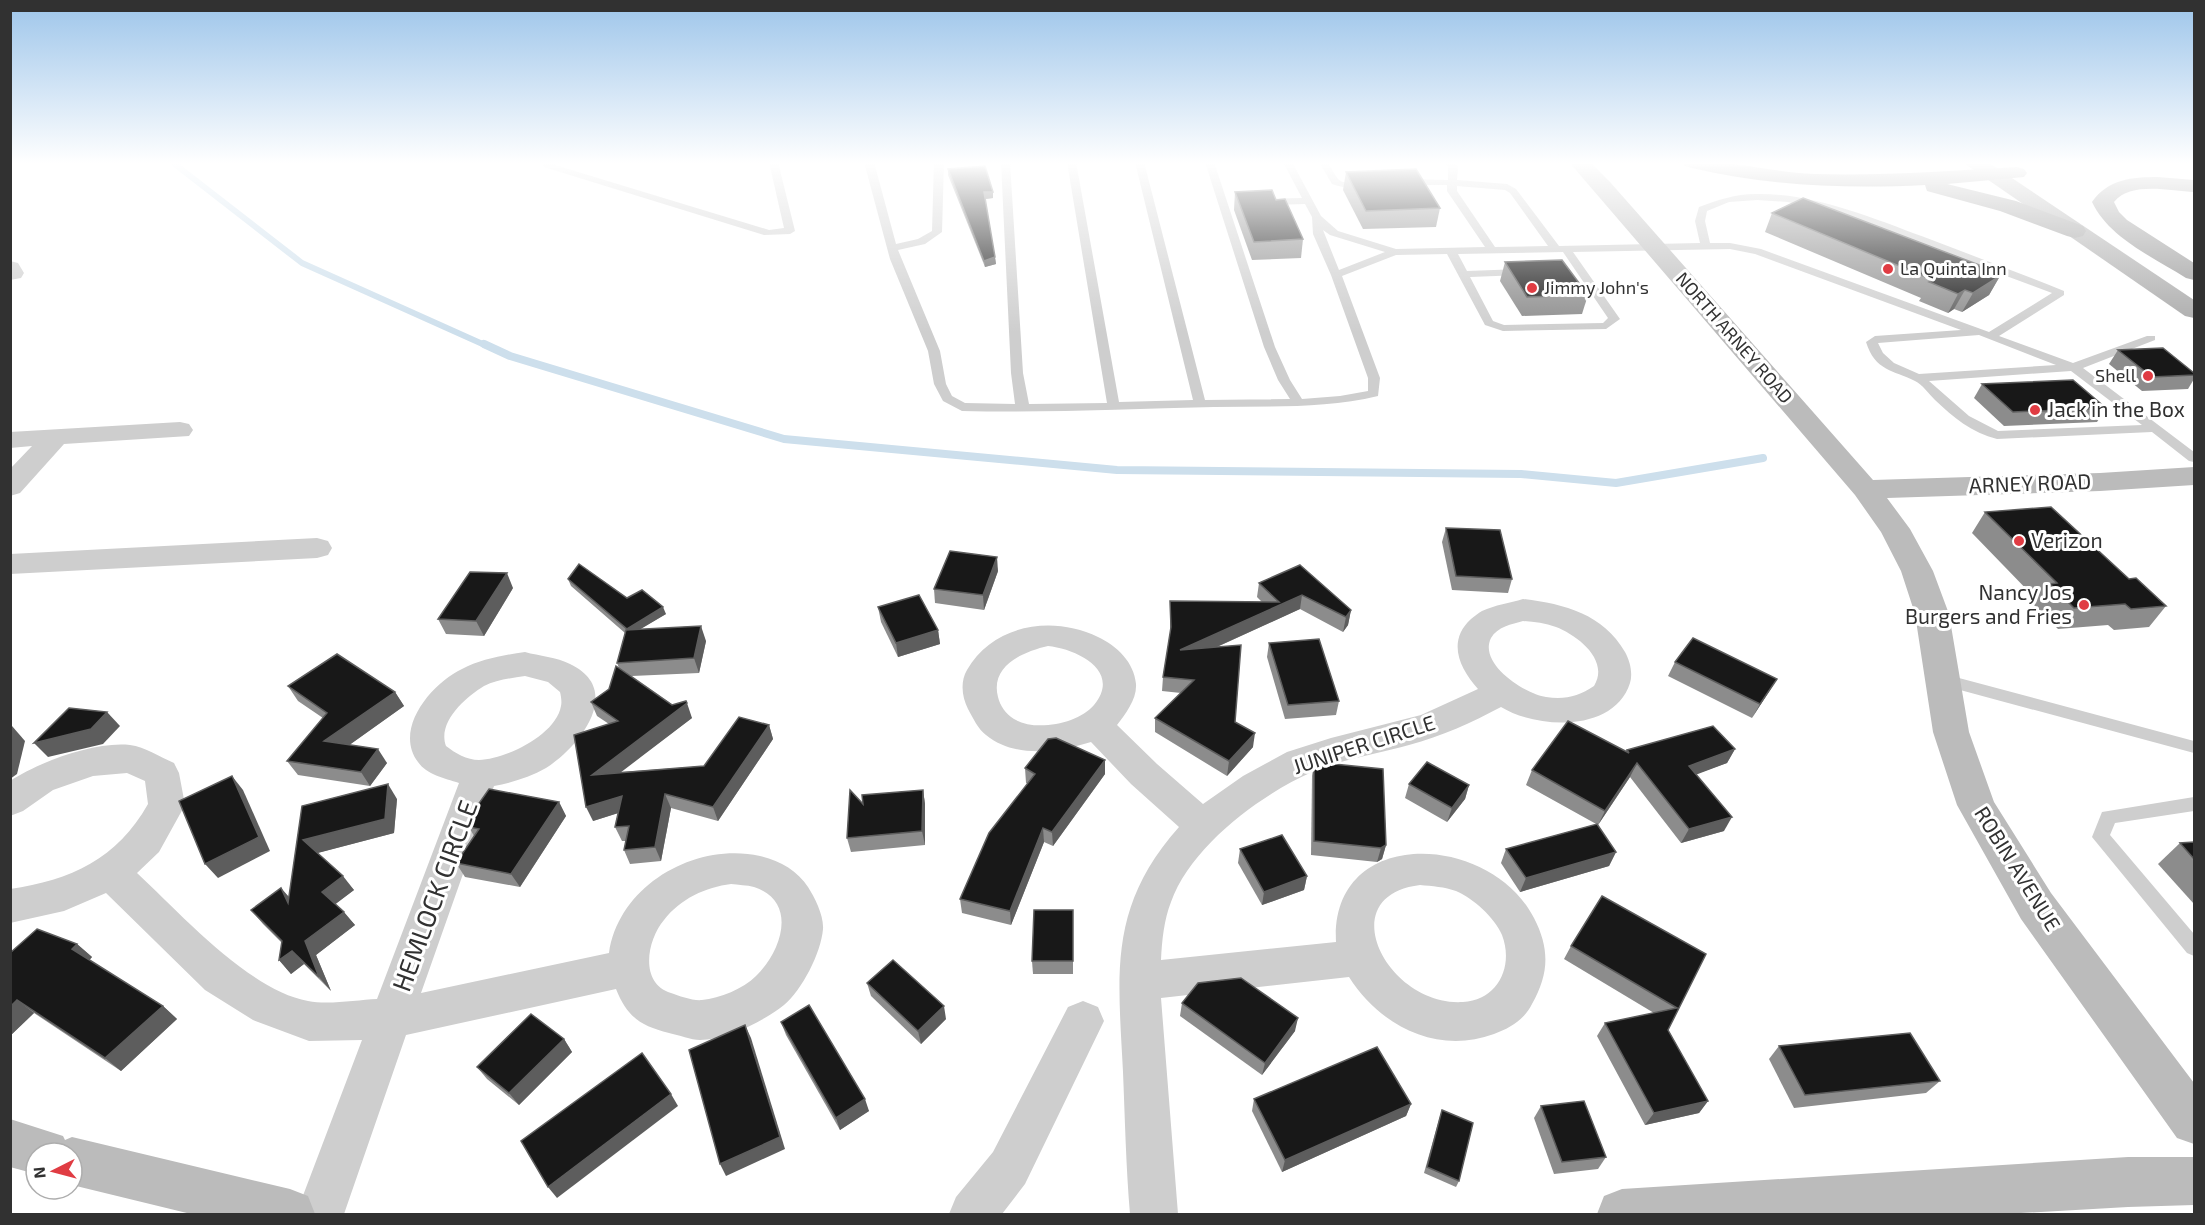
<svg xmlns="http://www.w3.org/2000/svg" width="2205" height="1225" viewBox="0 0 2205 1225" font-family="'Exo 2',sans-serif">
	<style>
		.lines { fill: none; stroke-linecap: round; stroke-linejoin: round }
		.stream-far1 { stroke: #cddfec; stroke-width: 6 }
		.stream { stroke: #cddfec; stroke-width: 8 }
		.lane { fill: #cecece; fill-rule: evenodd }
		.street { fill: #cecece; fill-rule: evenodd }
		.secondary { fill: #bbb; fill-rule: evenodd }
		.primary { fill: #a9a9a9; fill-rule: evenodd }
		.highway { fill: #989898; fill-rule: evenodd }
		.wall { fill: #8c8c8c }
		.shaded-wall { fill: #5d5d5d }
		.building { fill: #181818; stroke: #5d5d5d; stroke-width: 1.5 }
		.poi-dot { fill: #e03c43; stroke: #fff; stroke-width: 2 }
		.labels { text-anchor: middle; stroke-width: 6; stroke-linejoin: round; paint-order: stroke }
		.far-poi-label { font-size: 18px; fill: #313131; stroke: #fff; text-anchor: start }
		.far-street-label { font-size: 18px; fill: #313131; stroke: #fff }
		.poi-label { font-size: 21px; fill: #313131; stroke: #fff; text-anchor: start }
		.street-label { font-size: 21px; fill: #313131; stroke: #fff }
		.near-street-label { font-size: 26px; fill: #313131; stroke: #fff }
	</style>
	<rect width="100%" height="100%" fill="#fff"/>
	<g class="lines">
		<path class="stream-far1" d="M172,162L302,263L487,346"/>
		<path class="stream" d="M484,344L510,356L784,439L1117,470L1521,474L1616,483L1763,458"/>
		<g class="lane">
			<path d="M546,162H557L555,165L769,230L784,228L769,162H778L795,231L790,234L764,235L544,167L542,165Z"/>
			<path d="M864,162H874L896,244L918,239L932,231L934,162H944L942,232L925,244L898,250L940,351L946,384L952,396L965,403L1015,404L1011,373L1001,162H1010L1023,373L1029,404L1107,403L1067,162H1076L1119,402L1193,400L1135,162H1144L1205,400L1290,399L1278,380L1264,347L1205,162H1214L1275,347L1290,380L1302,399L1340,396L1368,391V378L1331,275L1313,234L1312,217L1305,204L1265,205L1260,202L1265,199L1302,198L1283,162H1292L1321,216L1338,231L1396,249L1485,247L1447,191V185H1404L1399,182L1404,179L1448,180V167L1444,162H1454L1458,167L1457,180L1507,184L1516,189L1559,246L1700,243L1695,221L1699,207C1718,200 1735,194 1756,194C1816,193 1877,220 1932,240C1976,257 2020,273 2064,291V295L1999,336L2073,363L2147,336H2155V340L2083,368L2194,452V462L2189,461L2152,432L1997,439C1972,433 1953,417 1935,400C1929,394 1922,384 1915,381C1893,370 1875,371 1866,342L1875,336L1961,330L1755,254L1730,249L1573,252L1620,319L1606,329L1503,331L1485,325L1447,254L1396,255L1342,276L1380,378L1378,396C1324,409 1269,406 1214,407C1130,409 1046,413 962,411L943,401L934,384L928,351L890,259ZM1457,186L1505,190L1510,193L1548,246L1495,247L1457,191ZM1757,200L1788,202L1850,218L2052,293L1989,332L1761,249L1730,243H1710L1705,221L1707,211L1729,202ZM1323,230L1330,235L1385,252L1339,270ZM1563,252L1608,318L1603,323L1504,325L1493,321L1470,277L1521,275L1526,272L1521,269L1467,271L1458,254ZM1979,335L2056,365L1919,374L1894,363L1883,353L1878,343ZM2071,371L2142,425L1998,431L1969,416L1929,381Z"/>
			<path d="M1319,162H1327C1331,167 1334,174 1338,179C1345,187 1361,178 1370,184C1359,190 1343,188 1332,184Z"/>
			<path d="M1944,674L2194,741V753L1938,684L1936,680L1938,676Z"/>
			<path d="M2194,797V811L2115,823L2110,835L2194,934V956L2187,953L2092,837L2102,812Z"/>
		</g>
		<g class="street">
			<path d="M10,261L18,263L24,273L21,278L10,280Z"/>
			<path d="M180,422L189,424L193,430L189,436L64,444L20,493L10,496V469L32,446L10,448V432Z"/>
			<path d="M317,538L328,541L332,548L328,555L317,558L10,574V554Z"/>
			<path d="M1523,599C1564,604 1603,614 1625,652C1630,661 1633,673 1630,683C1614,733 1537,729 1501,707C1471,723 1442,736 1409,745C1377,754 1343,759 1312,772C1260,795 1191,846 1171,902C1164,920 1162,940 1161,960L1336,942C1330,825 1490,832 1534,918C1550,949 1549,974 1532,1004C1524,1020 1510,1028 1494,1034C1437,1055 1380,1026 1349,977L1161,998L1178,1214H1130C1126,1167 1125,1120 1123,1072C1118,973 1108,907 1179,827L1131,784L1091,742C1059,752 1015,759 986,735C978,729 973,718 968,709C962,697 960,682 967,670C993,624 1053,615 1098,637C1117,646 1134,662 1136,684C1137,699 1126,713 1117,725L1157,764L1203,804L1243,776L1287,752L1331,738L1421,715L1478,689C1459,668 1447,641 1471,619C1475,616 1478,613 1482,611C1495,605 1510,603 1523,599ZM1523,621C1534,622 1545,623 1556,627C1577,635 1610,660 1594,686C1579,696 1565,700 1546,697C1525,694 1478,664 1491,638C1497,627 1512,624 1523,621ZM1048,646C1077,649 1122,671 1094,705C1078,724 1035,732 1014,719C1006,714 1000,706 998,697C990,666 1022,652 1048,646ZM1420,885C1432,886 1445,887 1456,891C1473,898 1495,918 1502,935C1514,966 1498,1000 1463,1002C1388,1007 1330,896 1420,885Z"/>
			<path d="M525,652C539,656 557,657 570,664C625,690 579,747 546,768C530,777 511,783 494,786L421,993L609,953C619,885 695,842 760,856C779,860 798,871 808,887C815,898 824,916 823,929C821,953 802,990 784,1005C764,1021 726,1040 700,1040C691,1040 679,1035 669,1033C641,1026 627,1017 616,989L406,1035L344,1214H296L362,1040L309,1041L253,1020L205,990L106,893L64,911L10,923V889C71,880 117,859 148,804L145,781L127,773L93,776L53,790L23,811L10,816V781C39,762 95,741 130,745C145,747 160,757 174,763L179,773L185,805L159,852L137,873C181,914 249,990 308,1001C328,1005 357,1000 377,999L459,783C444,778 427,775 418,762C393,729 432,683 462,669C481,659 504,655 525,652ZM525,676L548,682L560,692C561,696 562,702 561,706C556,735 506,759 479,760C467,760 455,753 446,746C437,722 466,697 484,686C496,680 511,678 525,676ZM731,884C738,885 747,885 754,887C799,902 781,952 756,976C743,989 720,998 702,1000C693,1001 679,996 671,993C639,983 647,940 664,920C680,899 706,887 731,884Z"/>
			<path d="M1083,1001L1098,1007L1104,1021L1025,1184L1002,1214H949L956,1197L993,1152L1068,1007Z"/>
		</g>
		<g class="secondary">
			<path d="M1569,162H1590L1610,182L1873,480L2100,473L2194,467V485L2100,491L1887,498L1910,529L1933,571L1949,614L1969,732L1994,802L2051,893L2194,1083V1144L2177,1138L2021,919L1957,805L1933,732L1915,614L1901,571L1881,532L1855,495Z"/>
			<path d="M10,1119L63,1136L65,1140L72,1137L290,1189L308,1196L315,1214H191L72,1185V1153H36V1174L10,1167Z"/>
			<path d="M2128,1157H2194V1205L2128,1207L2003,1214H1597L1604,1196L1622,1189Z"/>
		</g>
		<path class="primary" d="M1965,162H1988L2194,300V318L2185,316L1968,166Z"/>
		<g class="highway">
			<path d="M1682,162C1726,159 1770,172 1814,174C1882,176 1950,171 2017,167L2024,169L2027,173L2024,177L1947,184L2016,201L2083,226L2086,231L2083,236L2075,238L2067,236L2000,211L1927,191L1925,185C1846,189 1769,186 1692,168L1685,166Z"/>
			<path d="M2158,177L2194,180V192C2171,191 2130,181 2114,202L2119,212L2127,220L2194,263V280L2186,278C2153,257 2109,238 2092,202C2108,179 2132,177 2158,177Z"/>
		</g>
	</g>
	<g class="wall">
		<path d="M948,169L993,198L985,199L996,264L985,267L948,175Z"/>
		<path d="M1346,172L1440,208L1436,227L1363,229L1343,190Z"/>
		<path d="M1235,192L1276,200L1303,239L1301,258L1252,260L1234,210Z"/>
		<path d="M1772,213L1995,271L1994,274L2000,276L1989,295L1962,312L1954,309L1948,313L1919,301L1921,298L1765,232Z"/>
		<path d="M1505,262L1588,295L1582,314L1522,316L1500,281Z"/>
		<path d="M2118,350L2194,373V379L2188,389L2142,391L2109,364Z"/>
		<path d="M1982,384L2106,408L2097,422L2004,426L1974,398Z"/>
		<path d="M1985,512L2129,579L2166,606L2149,627L2114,630L2108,625L2058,629L2034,605L2037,600L1972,533Z"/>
		<path d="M1446,528L1512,579L1508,593L1452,590L1442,542Z"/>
		<path d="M1300,565L1351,610L1348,625L1343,632L1300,609L1217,647L1235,722L1253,747L1227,776L1155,732V718L1181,693L1162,691L1163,677L1170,634V601L1262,602L1257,597L1259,583Z"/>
		<path d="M998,571L984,610L935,603L934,589Z"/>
		<path d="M568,579L627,598L666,614L640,629L706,641L699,673L632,676L692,718L620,772L704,766L769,725L773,739L718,821L671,808L661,861L630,864L624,850L626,841H622L615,827L618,813L593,821L609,724L597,716L591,702L609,689L619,668L617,663L625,633L571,586Z"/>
		<path d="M513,588L484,636L446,634L438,619Z"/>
		<path d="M878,607L938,630L940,644L898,657L881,622Z"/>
		<path d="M1269,643L1339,701L1336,715L1285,719L1267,657Z"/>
		<path d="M1675,662L1777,679L1768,693L1752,718L1668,676Z"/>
		<path d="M288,686L395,692L404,706L349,745L387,763L370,786L298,775L287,761L323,718L298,701Z"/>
		<path d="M1735,749L1727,763L1696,774L1724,831L1681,843L1630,777L1598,825L1526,785L1532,770L1626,751L1627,750Z"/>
		<path d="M1314,762L1386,845L1382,859L1377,862L1311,855L1312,776Z"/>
		<path d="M1025,768L1105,774L1053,846L1044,842L1011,925L962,913L960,899L1028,784L1026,783Z"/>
		<path d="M1409,784L1469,785L1465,799L1447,822L1405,798Z"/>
		<path d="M923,790L925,804V845L851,852L847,838Z"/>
		<path d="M397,799L394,833L317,853L354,890L335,904L355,925L316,955L331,991L304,964L291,974L279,960L282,943L263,924L251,910L281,888L289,897L302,806Z"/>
		<path d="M559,802L566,816L520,887L465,877L456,863L474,836L469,827Z"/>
		<path d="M2194,842V904L2158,864L2180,843Z"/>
		<path d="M1240,849L1307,876L1304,890L1262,905L1238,863Z"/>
		<path d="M1506,849L1616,852L1609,866L1520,892L1501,863Z"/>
		<path d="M1073,910V974H1033L1032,961Z"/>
		<path d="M77,944L92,957L89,960L163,1006L177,1019L121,1071L34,1013L10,1036V953Z"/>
		<path d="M1571,946L1706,954L1668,1030L1708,1101L1699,1113L1645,1125L1597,1036L1605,1023L1654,1013L1564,959Z"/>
		<path d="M867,983L946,1019L921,1044L871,996Z"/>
		<path d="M1182,1003L1295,1031L1262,1075L1180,1016Z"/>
		<path d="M781,1022L869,1111L840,1130L786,1035Z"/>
		<path d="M564,1039L572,1052L519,1105L487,1079L477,1067Z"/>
		<path d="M1779,1046L1940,1081L1926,1093L1794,1108L1769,1059Z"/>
		<path d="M1254,1099L1411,1104L1406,1116L1282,1172L1252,1111Z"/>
		<path d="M1541,1106L1606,1157L1598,1169L1554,1174L1534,1118Z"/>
		<path d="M1442,1110L1459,1181L1456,1187L1424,1173L1440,1116Z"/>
	</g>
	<g class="shaded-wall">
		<path d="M984,192H993V198L985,199Z"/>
		<path d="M995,257L996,264L985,267L984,261Z"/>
		<path d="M1995,271L1989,283L2000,276L1989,295L1962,312L1973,293Z"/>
		<path d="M1965,290L1954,309L1948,313L1958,294Z"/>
		<path d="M997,557L998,571L984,610L983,595Z"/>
		<path d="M507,573L513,588L484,636L476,621Z"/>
		<path d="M1302,595L1300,609L1179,664L1180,650Z"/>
		<path d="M663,607L666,614L629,636L627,629Z"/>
		<path d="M1351,610L1348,625L1343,632L1346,617Z"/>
		<path d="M701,626L706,641L699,673L694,658Z"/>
		<path d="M938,630L940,644L898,657L896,643Z"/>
		<path d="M1777,679L1768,693L1752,718L1760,704Z"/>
		<path d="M395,692L404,706L334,756L324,741Z"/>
		<path d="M687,703L692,718L599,789L592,775Z"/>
		<path d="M107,712L120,726L103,744L48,757L34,743Z"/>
		<path d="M769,725L773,739L718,821L713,807Z"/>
		<path d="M12,726L25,741L17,774L10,779V731Z"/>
		<path d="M1255,733L1253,747L1227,776L1229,761Z"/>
		<path d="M378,749L387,763L370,786L361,772Z"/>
		<path d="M1735,749L1727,763L1682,780L1689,766Z"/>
		<path d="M1105,760V774L1053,846L1052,832Z"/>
		<path d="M1637,763L1630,777L1598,825L1605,811Z"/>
		<path d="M232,776L243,790L270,851L218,878L205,864Z"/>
		<path d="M388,784L397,799L394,833L314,854L303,840Z"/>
		<path d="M1469,785L1465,799L1447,822L1452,808Z"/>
		<path d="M923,790L925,804V845L922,831Z"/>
		<path d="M665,794L671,808L661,861L655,847Z"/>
		<path d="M622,796L628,810L593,821L586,807Z"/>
		<path d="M559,802L566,816L520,887L511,874Z"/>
		<path d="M1732,817L1724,831L1681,843L1689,829Z"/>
		<path d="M1043,828L1044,842L1011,925L1010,911Z"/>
		<path d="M1386,845L1382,859L1377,862L1381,848Z"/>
		<path d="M1616,852L1609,866L1520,892L1526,878Z"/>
		<path d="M343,876L354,890L333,906L322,892Z"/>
		<path d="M1307,876L1304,890L1262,905L1264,892Z"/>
		<path d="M281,888L293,902L288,903Z"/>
		<path d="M344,912L355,925L316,955L331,991L319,977L305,941Z"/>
		<path d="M77,944L92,957L87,963L72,949Z"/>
		<path d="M292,951L304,964L291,974L279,960Z"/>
		<path d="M17,1000L34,1013L10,1036V1007Z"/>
		<path d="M163,1006L177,1019L121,1071L105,1058Z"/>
		<path d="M944,1006L946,1019L921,1044L918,1031Z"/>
		<path d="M1298,1018L1295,1031L1262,1075L1265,1063Z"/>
		<path d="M745,1025L751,1038L785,1149L726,1176L720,1164Z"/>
		<path d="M564,1039L572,1052L519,1105L509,1093Z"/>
		<path d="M671,1094L678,1106L557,1198L548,1187Z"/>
		<path d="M865,1099L869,1111L840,1130L836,1118Z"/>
		<path d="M1708,1101L1699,1113L1645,1125L1654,1113Z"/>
		<path d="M1411,1104L1406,1116L1282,1172L1285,1160Z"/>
	</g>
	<g class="building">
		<path d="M985,166L993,192H984L995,257L984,261L948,169Z"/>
		<path d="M1416,169L1440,208L1366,211L1346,172Z"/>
		<path d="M1272,190L1276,200L1285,199L1303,239L1254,242L1235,192Z"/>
		<path d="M1803,198L1995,271L1992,273L2000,276L1973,293L1965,290L1958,294L1929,282L1933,280L1772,213Z"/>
		<path d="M1562,260L1588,295L1527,297L1505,262Z"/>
		<path d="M2163,348L2194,373V375L2152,377L2118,350Z"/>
		<path d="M2073,380L2106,408L2013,412L1982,384Z"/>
		<path d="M2051,507L2129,579L2136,578L2166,606L2131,609L2125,604L2074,608L2050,584L2057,583L1985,512Z"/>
		<path d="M1446,528L1500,530L1512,579L1456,576Z"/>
		<path d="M950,551L997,557L983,595L934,589Z"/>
		<path d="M579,564L627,598L642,590L663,607L627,629L568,579Z"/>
		<path d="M1300,565L1351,610L1346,617L1302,595L1180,650L1241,645L1235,722L1255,733L1229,761L1155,718L1194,680L1163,677L1171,627L1170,601L1279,602L1259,583Z"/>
		<path d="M470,572L507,573L476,621L438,619Z"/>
		<path d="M919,595L938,630L896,643L878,607Z"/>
		<path d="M701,626L694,658L617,663L626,630Z"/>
		<path d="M1693,638L1777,679L1760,704L1675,662Z"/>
		<path d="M1319,639L1339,701L1288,705L1269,643Z"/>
		<path d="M337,654L395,692L324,741L378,749L361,772L287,761L327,713L288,686Z"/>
		<path d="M616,666L672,705L686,701L687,703L592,775L704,766L739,717L769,725L713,807L665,794L655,847L624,850L629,826L615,827L622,796L586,807L574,735L618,721L591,702L609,689Z"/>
		<path d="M69,708L107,712L91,729L34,743Z"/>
		<path d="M1568,721L1629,753L1627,750L1713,726L1735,749L1689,766L1732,817L1689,829L1637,763L1605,811L1532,770Z"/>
		<path d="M1056,738L1105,760L1052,832L1043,828L1010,911L960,899L989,833L1035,774L1025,768L1048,739Z"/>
		<path d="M1314,762L1383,769L1386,845L1381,848L1314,841Z"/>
		<path d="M1427,762L1469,785L1452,808L1409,784Z"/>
		<path d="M232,776L259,837L205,864L179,801Z"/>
		<path d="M388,784L385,819L303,840L343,876L322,892L344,912L305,941L319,977L292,951L279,960L282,941L251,910L281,888L288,903L302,806Z"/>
		<path d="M489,789L559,802L511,874L456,863L479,829L469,827L475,809Z"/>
		<path d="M850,790L863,804L862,795L923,790L922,831L847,838Z"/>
		<path d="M1597,824L1616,852L1526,878L1506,849Z"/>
		<path d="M1282,835L1307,876L1264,892L1240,849Z"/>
		<path d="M2194,842V859L2180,843Z"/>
		<path d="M1602,896L1706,954L1668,1030L1708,1101L1654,1113L1605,1023L1677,1008L1571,946Z"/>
		<path d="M1034,910H1073V961H1032Z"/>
		<path d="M37,929L77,944L72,949L163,1006L105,1058L17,1000L10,1007V953Z"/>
		<path d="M893,960L944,1006L918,1031L867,983Z"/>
		<path d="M1241,978L1298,1018L1265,1063L1182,1003L1198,983Z"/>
		<path d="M809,1005L865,1099L836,1118L781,1022Z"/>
		<path d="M531,1014L564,1039L509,1093L477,1067Z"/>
		<path d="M745,1025L780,1137L720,1164L689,1050Z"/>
		<path d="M1910,1033L1940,1081L1805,1095L1779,1046Z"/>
		<path d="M1377,1047L1411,1104L1285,1160L1254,1099Z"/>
		<path d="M642,1053L671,1094L548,1187L521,1141Z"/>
		<path d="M1584,1101L1606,1157L1562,1162L1541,1106Z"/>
		<path d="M1442,1110L1473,1123L1459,1181L1427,1167Z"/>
	</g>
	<linearGradient id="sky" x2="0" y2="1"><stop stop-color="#9dc5ea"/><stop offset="0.49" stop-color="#fff"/><stop offset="1" stop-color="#fff" stop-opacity="0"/></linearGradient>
	<rect width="2205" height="333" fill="url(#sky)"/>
	<g class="poi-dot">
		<circle cx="1888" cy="269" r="6"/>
		<circle cx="1532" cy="288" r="6"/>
		<circle cx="2148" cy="376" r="6"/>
		<circle cx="2035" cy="410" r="6"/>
		<circle cx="2019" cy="541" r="6"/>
		<circle cx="2084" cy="605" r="6"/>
	</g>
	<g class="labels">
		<g class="far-poi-label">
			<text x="1900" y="275">La Quinta Inn</text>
			<text x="1544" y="294">Jimmy John's</text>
			<text x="2136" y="382" text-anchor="end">Shell</text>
		</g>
		<g class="far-street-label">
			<text transform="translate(1734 338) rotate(49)" y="6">NORTH ARNEY ROAD</text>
		</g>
		<g class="poi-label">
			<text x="2047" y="417">Jack in the Box</text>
			<text x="2031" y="548">Verizon</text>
			<text x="2072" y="600" text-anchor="end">Nancy Jos<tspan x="2072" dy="24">Burgers and Fries</tspan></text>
		</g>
		<g class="street-label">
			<text transform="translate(2030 484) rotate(-2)" y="7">ARNEY ROAD</text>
			<text transform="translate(1364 745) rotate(-18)" y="7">JUNIPER CIRCLE</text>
			<text transform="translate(2017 869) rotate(58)" y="7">ROBIN AVENUE</text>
		</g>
		<g class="near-street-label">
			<text transform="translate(435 896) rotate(-70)" y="9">HEMLOCK CIRCLE</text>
		</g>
	</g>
	<rect width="2205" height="1225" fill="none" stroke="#313131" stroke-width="24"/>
	<g transform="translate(54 1171) rotate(264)"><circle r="28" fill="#ffffff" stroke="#adadad" stroke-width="1.5"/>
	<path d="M0-4.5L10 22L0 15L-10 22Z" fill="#e03c43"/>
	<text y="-9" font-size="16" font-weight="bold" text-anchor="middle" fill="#313131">N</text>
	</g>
</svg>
